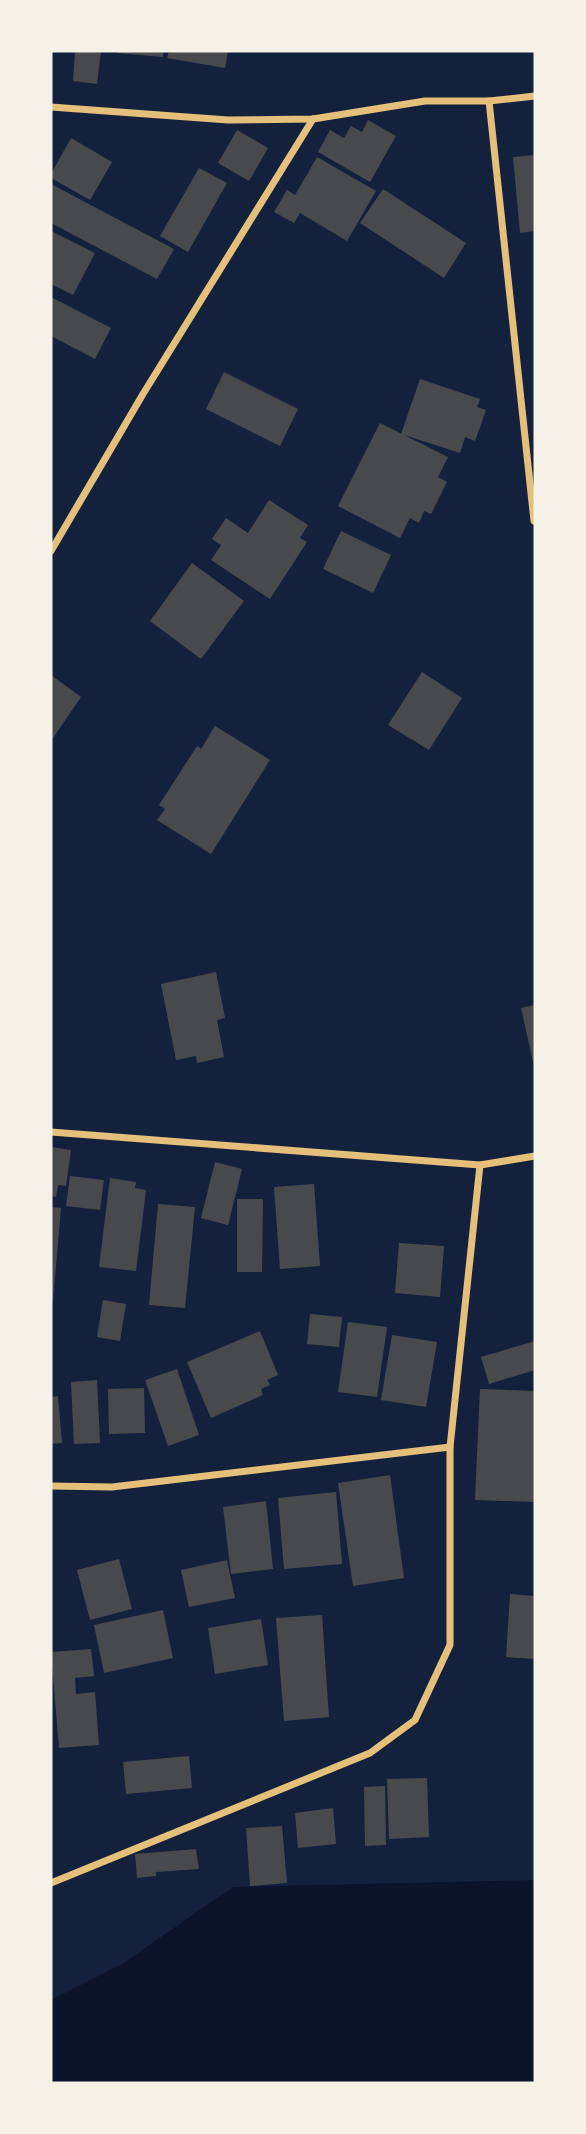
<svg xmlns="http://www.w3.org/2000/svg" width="586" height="2134" viewBox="0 0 586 2134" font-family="Arial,sans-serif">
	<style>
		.water { fill: #0b132b }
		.building { fill: #48494c }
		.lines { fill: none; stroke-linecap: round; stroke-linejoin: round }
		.minor { stroke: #e5c07b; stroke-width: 7 }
	</style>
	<rect width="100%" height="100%" fill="#14213d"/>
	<path class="water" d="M535,1880V2083H51V2000L122,1964L233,1887Z"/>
	<g class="building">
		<path d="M75,51H101L97,84L73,81Z"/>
		<path d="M117,51H163V57L117,53Z"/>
		<path d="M169,51H228L225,68L167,58Z"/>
		<path d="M368,120L396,136L370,182L318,152L330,130L344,138L351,126L362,132Z"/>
		<path d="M237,130L268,148L249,181L218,163Z"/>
		<path d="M71,138L112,162L90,200L51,178V174Z"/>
		<path d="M535,155V231L520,233L513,157Z"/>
		<path d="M317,157L376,191L347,241L300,213L294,223L274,212L287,190L295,195Z"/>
		<path d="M199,168L227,183L188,252L160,236Z"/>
		<path d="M51,184L174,249L157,279L51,223Z"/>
		<path d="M383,189L466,243L444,278L360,223Z"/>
		<path d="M51,231L95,253L73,295L51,284Z"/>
		<path d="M51,297L111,328L95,359L51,336Z"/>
		<path d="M224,372L298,409L280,446L206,409Z"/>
		<path d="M420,379L480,399L477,407L486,410L475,441L465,437L460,453L401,434Z"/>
		<path d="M380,423L448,457L438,477L447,482L431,514L424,511L419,523L410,518L400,538L338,506Z"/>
		<path d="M269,500L308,525L300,538L307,542L270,599L211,560L221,545L212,539L226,518L248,533Z"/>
		<path d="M341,531L391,555L373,593L323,569Z"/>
		<path d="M192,563L244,601L201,659L150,621Z"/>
		<path d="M422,672L462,698L429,750L388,725Z"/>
		<path d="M51,675L81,697L51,741Z"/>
		<path d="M215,726L270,760L211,854L157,820L165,809L159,805L197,746L201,749Z"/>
		<path d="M216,972L225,1018L217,1020L224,1057L197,1063L196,1056L176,1060L161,984Z"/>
		<path d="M535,1005V1066H534L521,1008Z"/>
		<path d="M51,1147L71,1150L66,1186L58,1185L56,1197L51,1196Z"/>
		<path d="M215,1162L242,1169L228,1225L201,1218Z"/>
		<path d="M70,1176L104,1180L100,1210L66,1206Z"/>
		<path d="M110,1178L136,1182L135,1188L146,1190L136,1271L99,1267Z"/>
		<path d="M314,1184L320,1266L280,1269L274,1187Z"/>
		<path d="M237,1199H263L262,1272H237Z"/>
		<path d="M158,1204L195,1207L185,1308L149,1305Z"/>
		<path d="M51,1207L61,1208L53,1301H51Z"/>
		<path d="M399,1243L444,1246L440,1297L395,1293Z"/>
		<path d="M103,1300L126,1304L120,1341L97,1337Z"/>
		<path d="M310,1314L342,1317L339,1347L307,1344Z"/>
		<path d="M348,1322L387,1327L377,1397L338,1392Z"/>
		<path d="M260,1331L278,1375L267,1380L270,1385L261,1389L263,1395L211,1418L187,1362Z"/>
		<path d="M392,1335L437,1342L426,1407L381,1400Z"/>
		<path d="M535,1341V1370L489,1384L481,1357Z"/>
		<path d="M177,1369L199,1435L168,1446L145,1380Z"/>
		<path d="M97,1380L100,1443L74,1444L71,1382Z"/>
		<path d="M144,1388L145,1433L109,1434L108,1389Z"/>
		<path d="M480,1389L535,1391V1502L475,1500Z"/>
		<path d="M58,1396L62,1443L51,1444V1397Z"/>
		<path d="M390,1475L404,1578L353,1586L338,1483Z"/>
		<path d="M336,1492L342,1564L284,1569L278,1498Z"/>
		<path d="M266,1501L273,1569L231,1574L223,1507Z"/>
		<path d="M119,1559L132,1609L90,1620L77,1570Z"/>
		<path d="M227,1560L235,1598L189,1607L181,1570Z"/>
		<path d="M510,1594L535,1596V1659L506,1657Z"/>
		<path d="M163,1610L173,1658L104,1673L94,1625Z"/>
		<path d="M322,1615L329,1717L284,1721L276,1618Z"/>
		<path d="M261,1619L268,1665L215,1674L208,1628Z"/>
		<path d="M91,1649L94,1676L75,1678L76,1694L95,1692L99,1745L59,1748L51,1652Z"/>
		<path d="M189,1756L192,1788L126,1794L123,1762Z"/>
		<path d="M427,1778L429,1837L389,1839L387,1779Z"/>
		<path d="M385,1786L386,1845L365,1846L364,1787Z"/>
		<path d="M333,1808L336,1844L298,1848L295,1813Z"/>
		<path d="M282,1826L287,1883L250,1886L246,1828Z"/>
		<path d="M196,1849L199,1869L156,1872V1876L137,1878L135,1854Z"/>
	</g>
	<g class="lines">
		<g class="minor">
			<path d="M489,101L534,521"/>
			<path d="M51,107L228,120L313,119L425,101H489L535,96"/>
			<path d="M51,551L143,394L313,119"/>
			<path d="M51,1132L480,1165L535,1156"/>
			<path d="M51,1486L112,1487L450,1447"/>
			<path d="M51,1883L370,1753L415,1720L450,1645V1447L480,1165"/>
		</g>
	</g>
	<rect width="586" height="2134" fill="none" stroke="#f6f1e7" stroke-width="105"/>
</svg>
